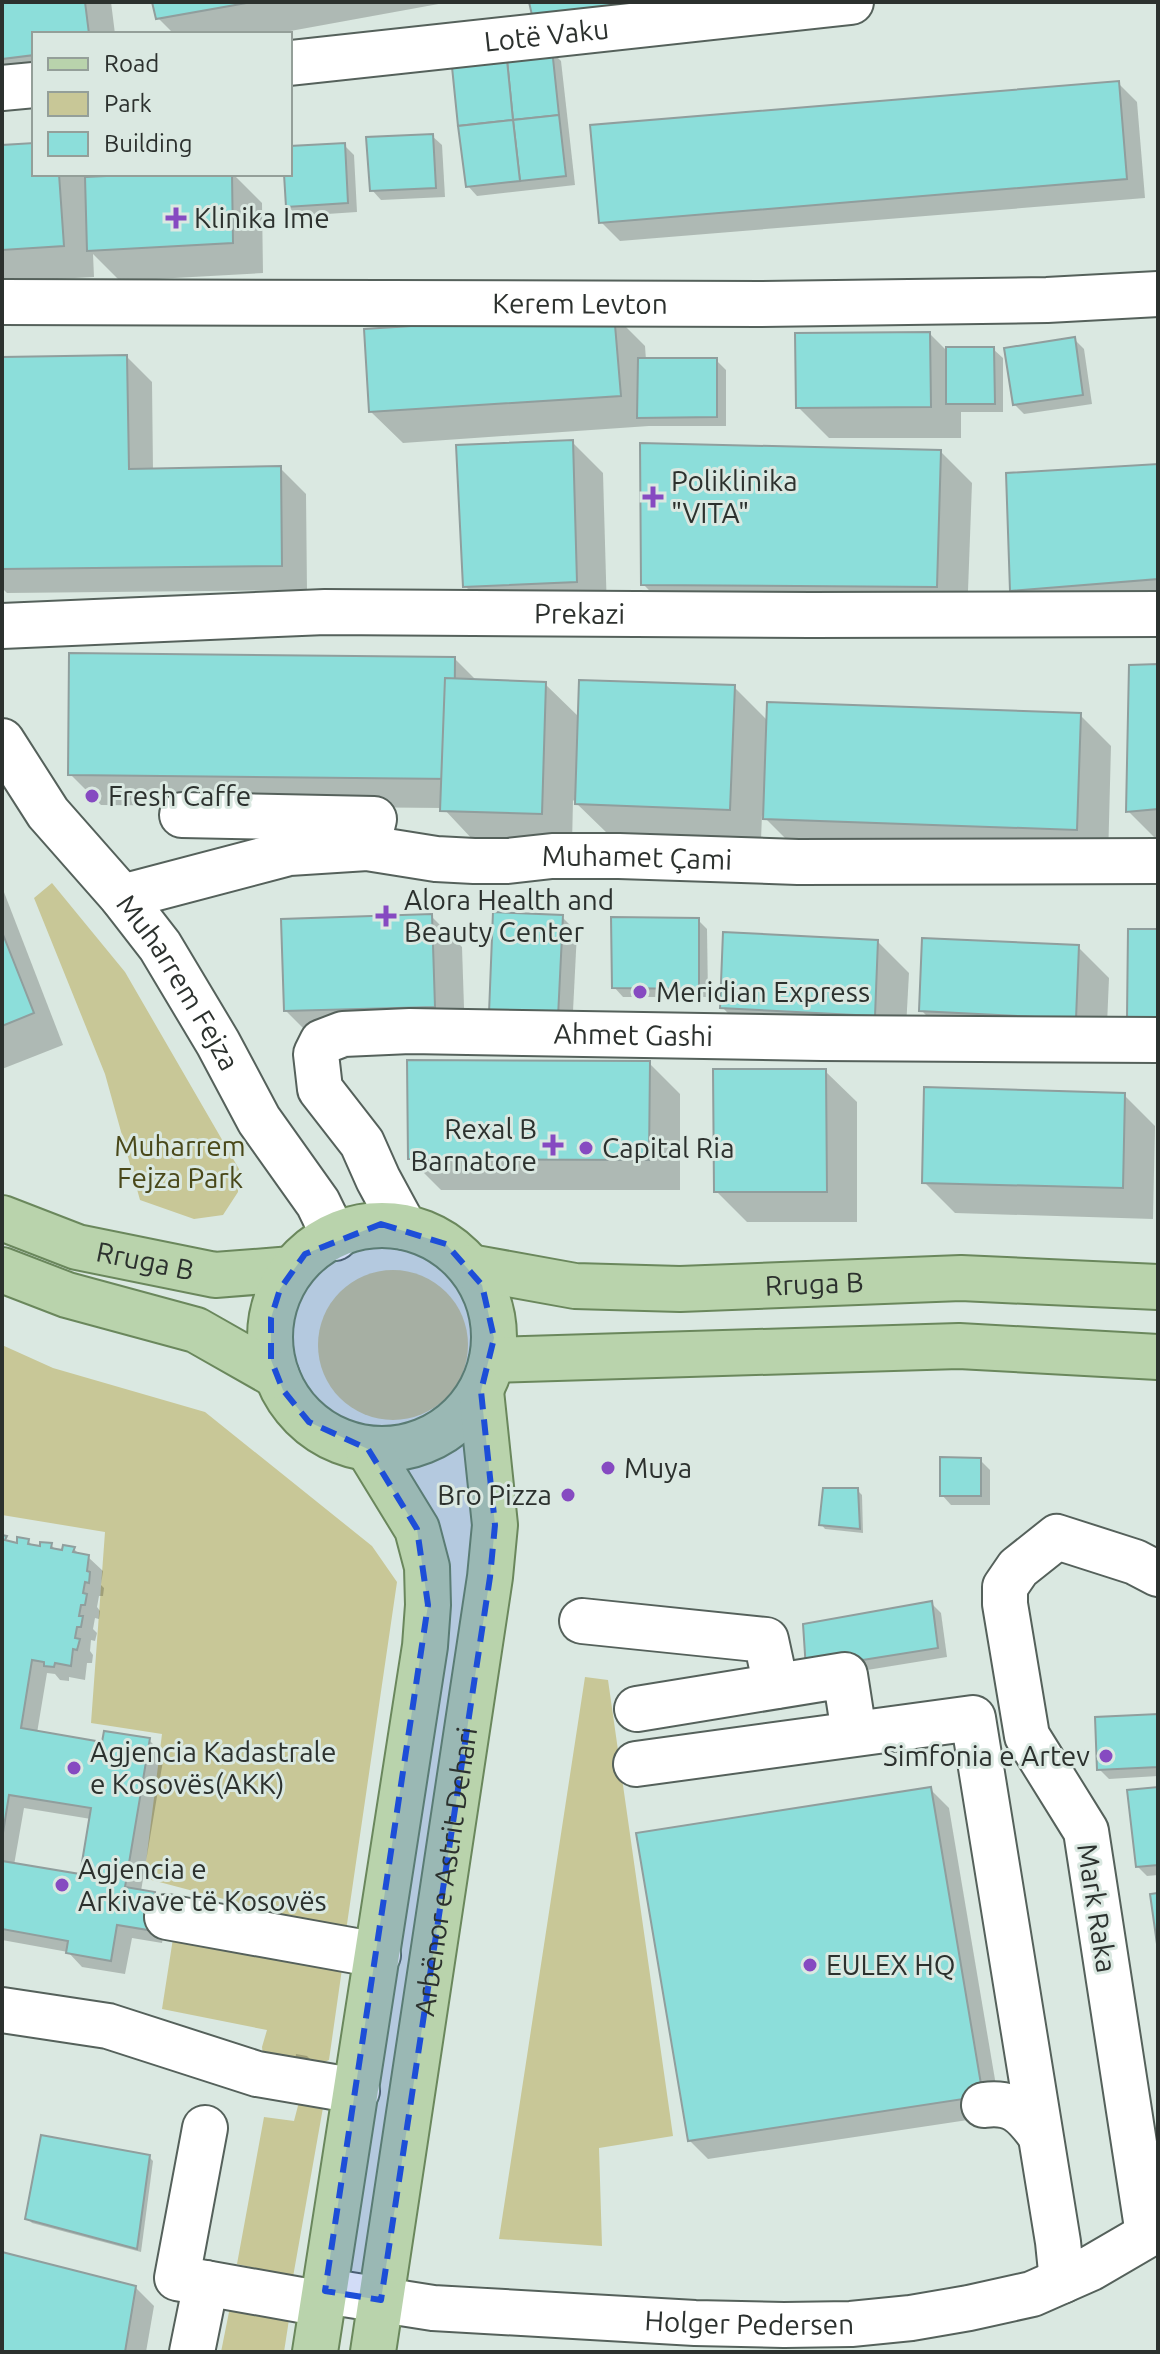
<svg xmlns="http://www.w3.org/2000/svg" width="1160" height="2354" viewBox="0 0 1160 2354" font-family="Ubuntu,sans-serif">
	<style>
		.green { fill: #c8c797 }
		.shadow { fill: #0003; fill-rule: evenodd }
		.building { fill: #8cdeda; stroke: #909e9d; stroke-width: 2 }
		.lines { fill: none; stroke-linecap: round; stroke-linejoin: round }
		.minor-casing { stroke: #55615b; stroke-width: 48 }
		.major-casing { stroke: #6a875c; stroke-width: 48 }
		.minor { stroke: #fff; stroke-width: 44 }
		.major { stroke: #b9d3ac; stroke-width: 44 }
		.marked { fill: #1d4ed8; fill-opacity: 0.2; stroke: #1d4ed8; stroke-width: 6; stroke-dasharray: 16 10; stroke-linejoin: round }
		.poi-dot { fill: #864ac1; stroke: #dae8e1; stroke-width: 3 }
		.labels { text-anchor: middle; stroke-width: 6; stroke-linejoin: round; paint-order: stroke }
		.street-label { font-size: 28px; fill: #2c312e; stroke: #dae8e1 }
		.poi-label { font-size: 28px; fill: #2c312e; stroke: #dae8e1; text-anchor: start }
		.park-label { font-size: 28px; fill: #494819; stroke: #dae8e1 }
	</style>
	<rect width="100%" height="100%" fill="#dae8e1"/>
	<g class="green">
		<path d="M52,883L125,972L239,1169L238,1192L223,1215L194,1219L140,1200L105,1074L34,898Z"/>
		<circle cx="393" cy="1345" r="75"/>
		<path d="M2,1345L53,1368L205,1412L372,1546L397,1582L346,1931L144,1878L162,1734L91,1723L105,1532L2,1515Z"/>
		<path d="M585,1677L608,1680L673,2136L599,2148L602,2246L499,2239Z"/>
		<path d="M174,1932L342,1969L329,2060L308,2069L263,2056L262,2047L267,2030L162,2009Z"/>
		<path d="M300,2098L324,2102L293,2277L237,2264L264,2117L294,2121Z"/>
		<path d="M230,2307L290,2313L284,2352H221Z"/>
	</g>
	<g class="shadow">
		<path d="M2,2H111L115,34H34V89L2,93Z"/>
		<path d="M154,2H444V3L274,34H174L158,18Z"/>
		<path d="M531,2H652L654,12Z"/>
		<path d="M551,51L561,61L575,185L477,196L468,186Z"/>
		<path d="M1118,83L1137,102L1145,198L620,241L601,222Z"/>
		<path d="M432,136L442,145L445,197L381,200L372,190Z"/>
		<path d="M34,145V174H87L88,179L233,174L262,203L263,273L120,281L93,254L94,277L2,282V147Z"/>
		<path d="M344,145L354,155L357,212L297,216L288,206L286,174H290V148Z"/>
		<path d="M614,315L645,346L646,360H716L726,370V426H649L403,443L371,412Z"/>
		<path d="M930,334L948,352L993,349L1003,358V412H961V438H829L798,407Z"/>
		<path d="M1074,339L1084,349L1092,404L1024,414L1014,404Z"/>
		<path d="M127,357L152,382L153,471L280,468L306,494L307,590L7,593L2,588V359Z"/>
		<path d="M572,442L603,473L607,613L496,617L465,586Z"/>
		<path d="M941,452L972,483L967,618L674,616L643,584Z"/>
		<path d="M1158,466V612L1044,621L1012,590Z"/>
		<path d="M455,659L477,681L545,684L580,718L734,687L769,722L1080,715L1111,746L1108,860L796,849L762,815L761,840L608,834L573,800L572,845L474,841L443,808L101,805L70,774Z"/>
		<path d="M1158,666V841L1128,811Z"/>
		<path d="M2,887L63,1045L2,1069Z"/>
		<path d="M431,916L462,947L465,1037L317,1042L286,1011Z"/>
		<path d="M562,917L577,932L572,1031L505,1027Z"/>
		<path d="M698,920L707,929L708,997H623L614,987Z"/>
		<path d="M878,942L909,973L905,1046L753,1039L722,1007Z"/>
		<path d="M1078,947L1109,978L1106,1049L952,1042L921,1010Z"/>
		<path d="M649,1063L680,1094V1190H441L410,1159Z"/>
		<path d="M825,1071L857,1102V1222H747L716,1191Z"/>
		<path d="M1124,1095L1155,1126L1153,1219L955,1213L924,1182Z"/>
		<path d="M980,1460L990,1470V1505H951L942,1495Z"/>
		<path d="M857,1490L862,1495L863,1533L825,1529L821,1524Z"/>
		<path d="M2,1537L12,1544L18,1545L28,1541L34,1547L51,1545L57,1551L74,1549L80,1555L88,1557L103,1571L101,1585L104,1588L103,1596H99L97,1607L100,1611L99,1619L95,1618L93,1629L97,1633L95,1641L91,1640L90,1651L93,1655L92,1663H87L85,1680L69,1677V1681L60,1680L55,1674L47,1673L37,1733L104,1745L149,1740L164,1755L141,1891L154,1894L168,1908L162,1943L132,1938L125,1974L82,1967L68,1952L2,1940ZM24,1808L91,1819L81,1877L14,1865Z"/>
		<path d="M931,1603L941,1613L947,1657L818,1678Z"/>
		<path d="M1158,1716V1776L1109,1779L1099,1769Z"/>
		<path d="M930,1789L949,1808L1001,2115L708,2159L689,2140Z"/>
		<path d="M1158,1789V1875L1147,1876L1137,1866Z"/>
		<path d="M296,2054L307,2056L312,2061L310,2070L295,2063Z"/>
		<path d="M149,2157L153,2161L141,2252L32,2223L28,2219Z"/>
		<path d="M2,2254L135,2287L154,2306L146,2352H2Z"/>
	</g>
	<g class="building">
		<path d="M2,2H85L89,34H34V55L2,59Z"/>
		<path d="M152,2H252L156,19Z"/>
		<path d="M529,2H624L534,24Z"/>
		<path d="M552,49L559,115L513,120L506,50Z"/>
		<path d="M506,50L513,120L458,126L451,57Z"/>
		<path d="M1119,81L1127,179L599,223L590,125Z"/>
		<path d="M559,115L566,176L520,181L513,120Z"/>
		<path d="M513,120L520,181L466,187L458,126Z"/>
		<path d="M433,134L436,188L370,191L366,137Z"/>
		<path d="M34,143V174H59L64,246L2,250V145Z"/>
		<path d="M345,143L348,203L286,207L284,174H290V146Z"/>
		<path d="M149,174H232L233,243L87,251L85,177Z"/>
		<path d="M614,313L621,396L369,412L364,329Z"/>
		<path d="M930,332L931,407L796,408L795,333Z"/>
		<path d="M1075,337L1083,395L1013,405L1004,348Z"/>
		<path d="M946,347H994L995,404H946Z"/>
		<path d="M127,355L129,469L281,466L282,566L2,569V357Z"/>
		<path d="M638,358H717V417L637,418Z"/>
		<path d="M573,440L577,582L463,587L456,445Z"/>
		<path d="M640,443L941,450L937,587L641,585Z"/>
		<path d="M1158,464V579L1010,591L1006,473Z"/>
		<path d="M69,653L455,657L454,779L68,775Z"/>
		<path d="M1158,664V809L1126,812L1129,665Z"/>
		<path d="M445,678L546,682L542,814L440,811Z"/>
		<path d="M579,680L735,685L730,810L575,804Z"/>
		<path d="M767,702L1081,713L1077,830L763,819Z"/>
		<path d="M493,912L563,915L558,1017L489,1013Z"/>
		<path d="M432,914L435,1007L284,1011L281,919Z"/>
		<path d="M611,917L699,918V989L612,988Z"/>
		<path d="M1128,929H1158V1019L1127,1018Z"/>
		<path d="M2,932L34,1013L2,1026Z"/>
		<path d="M723,932L878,940L875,1016L720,1008Z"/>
		<path d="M922,938L1079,945L1076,1019L919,1011Z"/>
		<path d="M407,1060L650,1061L649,1160L408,1159Z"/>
		<path d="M713,1069H826L827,1192H714Z"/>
		<path d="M924,1087L1125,1093L1123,1188L922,1183Z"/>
		<path d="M940,1457L981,1458V1496H940Z"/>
		<path d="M823,1488H858L860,1529L819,1525Z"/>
		<path d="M2,1535L7,1536L5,1540L17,1543V1537L29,1539L28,1544L40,1546V1542L52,1543L51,1548L62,1550L63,1545L75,1547L73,1552L89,1555L87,1571L90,1572L89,1583L85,1582L83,1593L87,1594L85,1605H81L79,1616H83L81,1627H77L75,1638L80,1639L77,1650L73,1649L71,1666L55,1663L54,1667L44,1666V1662L32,1660L21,1728L102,1742L104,1731L150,1738L125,1887L155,1892L148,1930L117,1925L111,1961L66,1953L68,1941L2,1929V1861L80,1874L91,1808L9,1795L2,1839Z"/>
		<path d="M932,1601L938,1648L806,1669L803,1624Z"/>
		<path d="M1158,1714V1767L1097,1770L1095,1717Z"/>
		<path d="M931,1787L983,2096L688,2141L636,1833Z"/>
		<path d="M1158,1787V1865L1136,1867L1127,1790Z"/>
		<path d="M1158,1893V1944H1157L1150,1894Z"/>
		<path d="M41,2135L150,2155L137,2249L25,2219Z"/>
		<path d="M2,2252L136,2286L125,2352H2Z"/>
	</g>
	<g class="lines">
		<g class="minor-casing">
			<g id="minor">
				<path id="s1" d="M290,63L851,2"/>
				<path d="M2,88L34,85"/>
				<path id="s2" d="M2,302L761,304L1047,300L1158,294"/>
				<path id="s3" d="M2,626L325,612L811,615L1158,614"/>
				<path id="s4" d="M2,741L48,813L122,897L160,946L218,1043L259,1120L318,1203L335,1238"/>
				<path d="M182,815L374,819L367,848"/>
				<path id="s5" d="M122,897L289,853L367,848L436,859L474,861H508L552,856H619L798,862L1158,861"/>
				<path id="s6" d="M404,1227L378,1179L362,1143L320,1089L316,1054L322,1042L343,1034L410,1031L822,1038L1158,1040"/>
				<path d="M582,1621L766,1640L776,1686"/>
				<path d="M637,1709L845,1675L854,1733"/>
				<path d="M636,1764L973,1718L1058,2242L1062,2281"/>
				<path d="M167,1917L378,1955"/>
				<path d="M2,2010L108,2026L257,2074L357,2091"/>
				<path d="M984,2105C1013,2101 1024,2113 1040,2135"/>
				<path d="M205,2128L177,2278L323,2304"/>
				<path d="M1148,2234L1086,1831L1027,1736L1005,1604V1587L1018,1568L1057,1537L1135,1562L1158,1574"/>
				<path id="s7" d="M325,2291L433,2308L695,2323L784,2325L851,2324L911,2318L969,2308L1032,2294L1091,2268L1158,2229"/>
				<path d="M192,2352L206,2283"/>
			</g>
		</g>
		<g class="major-casing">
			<g id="major">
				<path id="s8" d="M2,1218L77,1247L215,1275L292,1269"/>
				<circle cx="382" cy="1337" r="112"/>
				<path id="s9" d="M470,1267L575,1286L680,1289L961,1278L1158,1287"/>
				<path d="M2,1270L67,1295L196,1330L277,1376"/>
				<path d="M492,1360L959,1346L1158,1357"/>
				<path d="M315,2352L425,1646L428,1605L427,1567L417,1529L368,1449"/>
				<path id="s10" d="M373,2352L490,1577L495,1525L481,1391"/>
			</g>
		</g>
		<use href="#minor" class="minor"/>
		<use href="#major" class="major"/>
	</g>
	<path class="marked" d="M381,1224L446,1244L482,1285L494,1338L481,1391L495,1525L490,1577L381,2300L325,2291L428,1605L417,1529L368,1449L309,1422L283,1390L271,1360V1318L280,1289L305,1254Z"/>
	<g class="poi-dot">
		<path d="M172 206h8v8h8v8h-8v8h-8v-8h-8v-8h8z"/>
		<path d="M649 485h8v8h8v8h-8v8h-8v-8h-8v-8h8z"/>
		<circle cx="92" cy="796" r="8"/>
		<path d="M382 904h8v8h8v8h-8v8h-8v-8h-8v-8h8z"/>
		<circle cx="640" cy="992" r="8"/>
		<path d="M549 1133h8v8h8v8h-8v8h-8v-8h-8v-8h8z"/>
		<circle cx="586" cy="1148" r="8"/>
		<circle cx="608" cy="1468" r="8"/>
		<circle cx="568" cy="1495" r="8"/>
		<circle cx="1106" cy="1756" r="8"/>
		<circle cx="74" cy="1768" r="8"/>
		<circle cx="62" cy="1885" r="8"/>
		<circle cx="810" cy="1965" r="8"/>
	</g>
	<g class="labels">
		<g class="street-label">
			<text dy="10" stroke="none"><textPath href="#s1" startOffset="258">Lotë Vaku</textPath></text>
			<text dy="10" stroke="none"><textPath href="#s2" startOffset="578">Kerem Levton</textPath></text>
			<text dy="10" stroke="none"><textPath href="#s3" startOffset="578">Prekazi</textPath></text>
			<text dy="10" stroke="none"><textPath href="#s5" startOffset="522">Muhamet Çami</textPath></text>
			<text dy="10" stroke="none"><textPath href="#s4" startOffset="300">Muharrem Fejza</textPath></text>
			<text dy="10" stroke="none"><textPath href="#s6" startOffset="524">Ahmet Gashi</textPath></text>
			<text dy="10" stroke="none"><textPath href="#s8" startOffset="150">Rruga B</textPath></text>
			<text dy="10" stroke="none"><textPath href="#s9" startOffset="346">Rruga B</textPath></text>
			<text dy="10" stroke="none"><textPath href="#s10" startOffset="486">Arbënor e Astrit Dehari</textPath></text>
			<text transform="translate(1097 1908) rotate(81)" y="10">Mark Raka</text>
			<text dy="10" stroke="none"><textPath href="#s7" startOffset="426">Holger Pedersen</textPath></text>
		</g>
		<g class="poi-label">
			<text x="194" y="228">Klinika Ime</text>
			<text x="671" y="491">Poliklinika<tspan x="671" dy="32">"VITA"</tspan></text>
			<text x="108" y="806">Fresh Caffe</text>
			<text x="404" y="910">Alora Health and<tspan x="404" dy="32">Beauty Center</tspan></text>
			<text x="656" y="1002">Meridian Express</text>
			<text x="537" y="1139" text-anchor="end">Rexal B<tspan x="537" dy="32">Barnatore</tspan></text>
			<text x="602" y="1158">Capital Ria</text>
			<text x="624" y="1478">Muya</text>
			<text x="552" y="1505" text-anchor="end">Bro Pizza</text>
			<text x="90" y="1762">Agjencia Kadastrale<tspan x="90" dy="32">e Kosovës(AKK)</tspan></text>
			<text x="1090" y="1766" text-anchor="end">Simfonia e Artev</text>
			<text x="78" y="1879">Agjencia e<tspan x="78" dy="32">Arkivave të Kosovës</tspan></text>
			<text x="826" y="1975">EULEX HQ</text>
		</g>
		<g class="park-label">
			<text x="180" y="1156">Muharrem<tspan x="180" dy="32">Fejza Park</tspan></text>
		</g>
	</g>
	<rect width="1160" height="2354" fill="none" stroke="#2c312e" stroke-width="8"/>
	<rect x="32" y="32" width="260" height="144" fill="#dae8e1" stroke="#949f99" stroke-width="2"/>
	<rect x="48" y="58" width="40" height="12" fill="#b9d3ac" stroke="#949f99" stroke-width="2"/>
	<text x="104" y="72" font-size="24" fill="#2c312e">Road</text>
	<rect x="48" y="92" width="40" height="24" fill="#c8c797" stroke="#949f99" stroke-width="2"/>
	<text x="104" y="112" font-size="24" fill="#2c312e">Park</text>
	<rect x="48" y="132" width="40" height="24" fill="#8cdeda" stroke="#949f99" stroke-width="2"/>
	<text x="104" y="152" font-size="24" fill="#2c312e">Building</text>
</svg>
